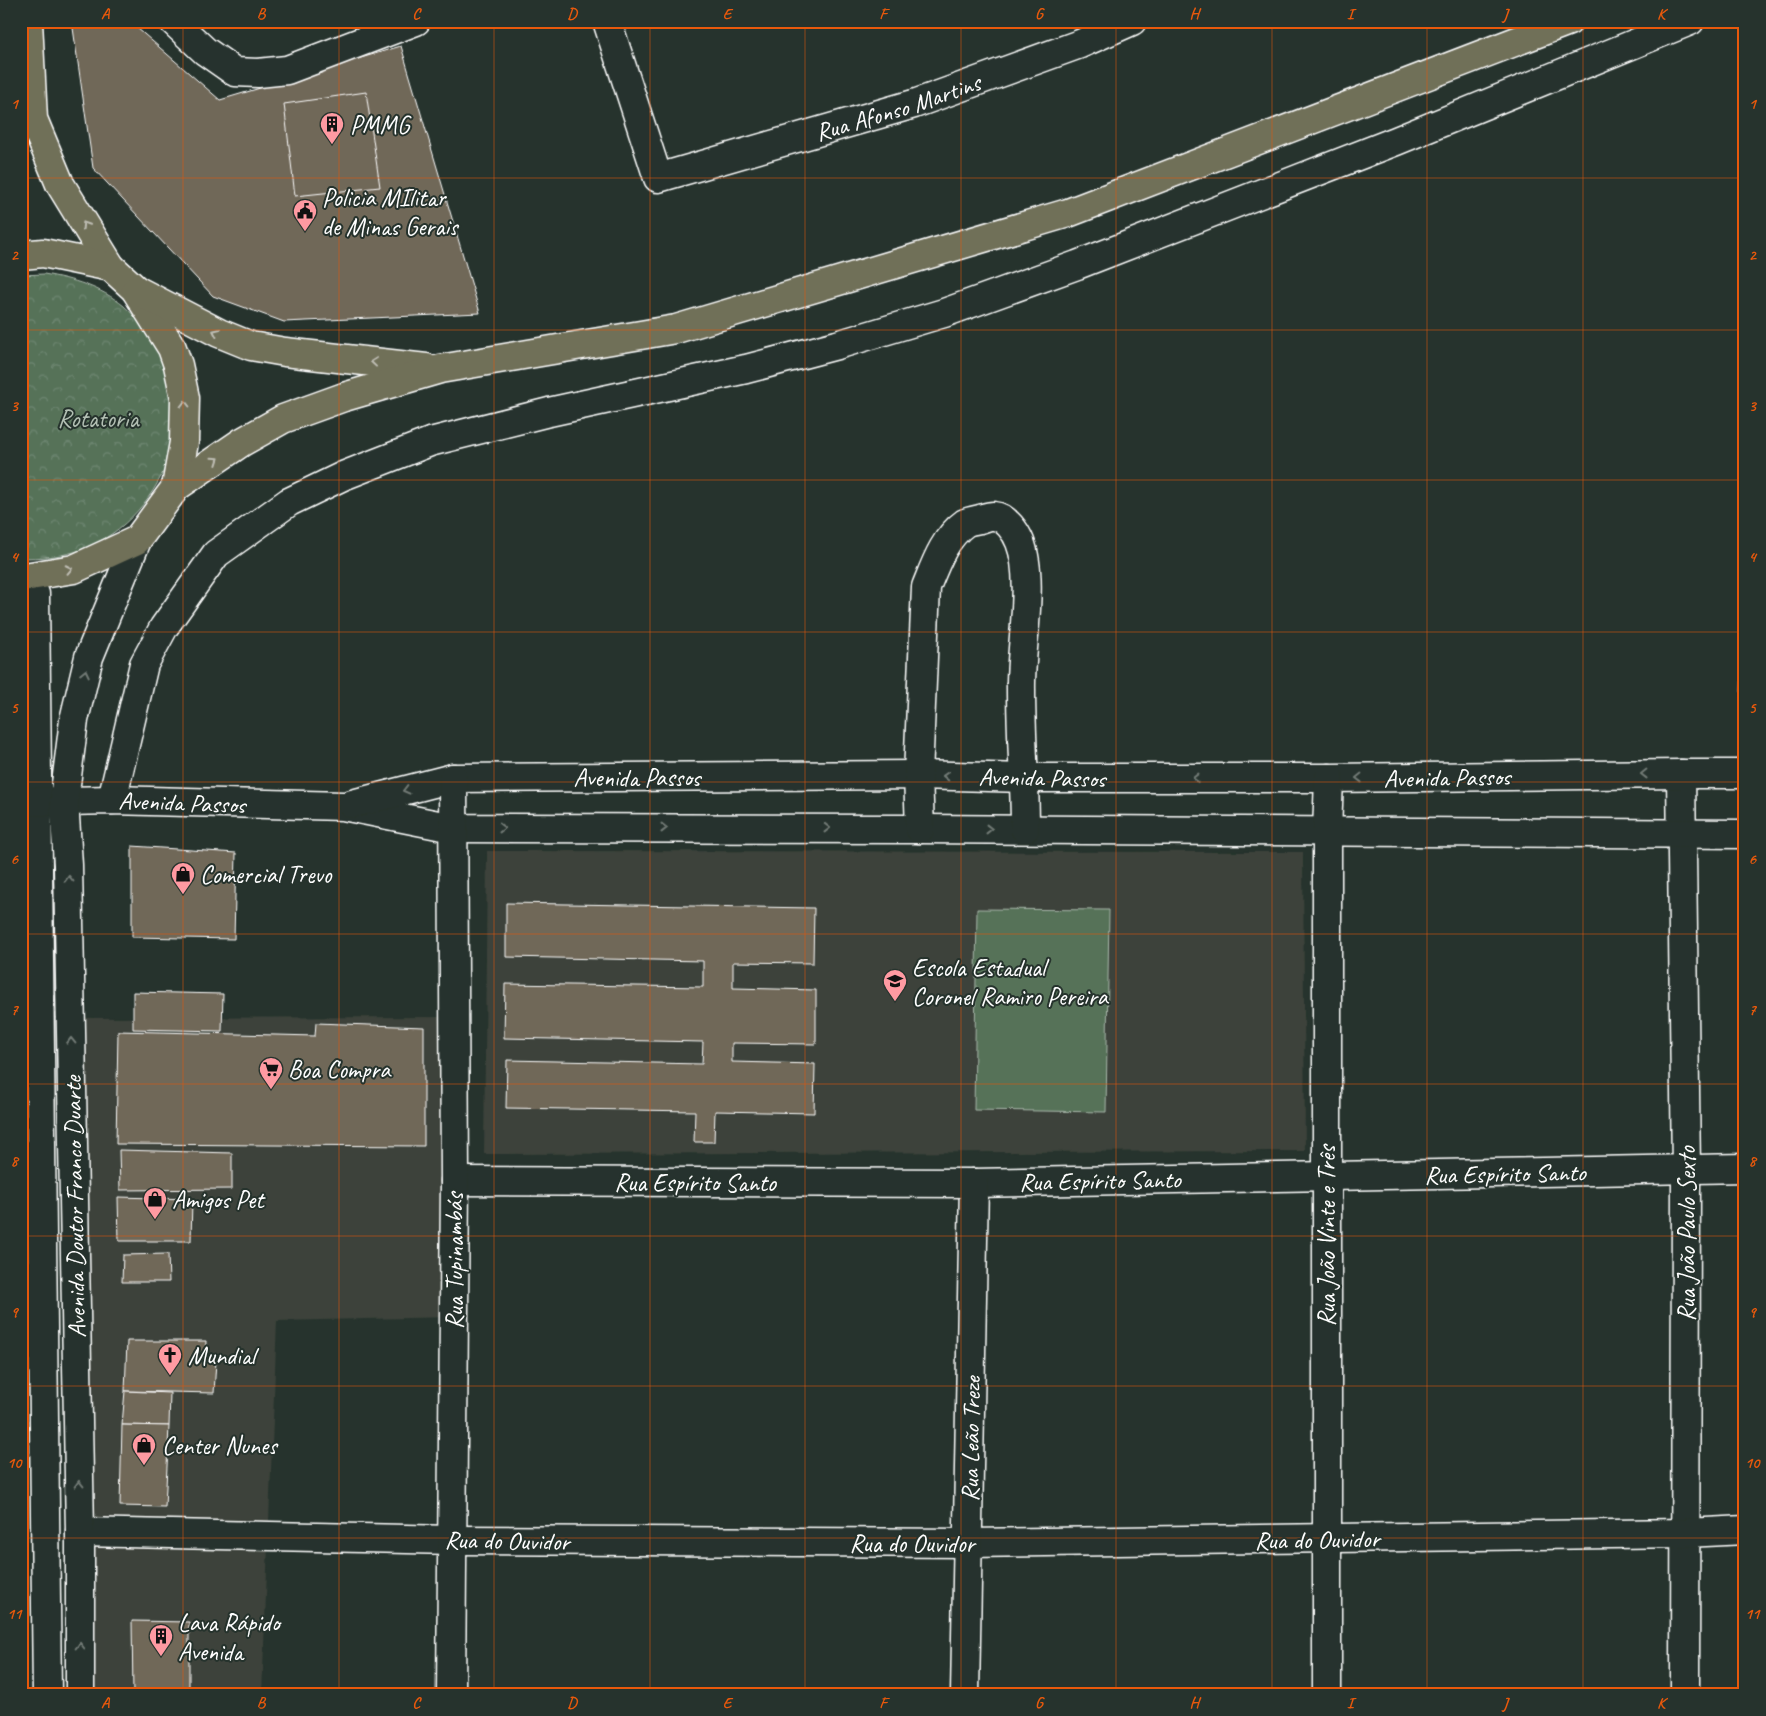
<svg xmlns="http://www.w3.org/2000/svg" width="1766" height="1716" viewBox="0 0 1766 1716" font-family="Caveat,sans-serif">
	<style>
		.built { fill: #3c433a }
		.park { fill: url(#park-crowns); stroke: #aab8ac }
		.pitch { fill: #567259; stroke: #aab8ac }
		.building { fill: #706758; stroke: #fff }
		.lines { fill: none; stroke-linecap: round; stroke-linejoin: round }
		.minor-casing { stroke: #fff; stroke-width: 31 }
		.major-casing { stroke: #fff; stroke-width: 31 }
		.minor { stroke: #26332d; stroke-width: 28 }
		.major { stroke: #706f59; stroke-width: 28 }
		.oneway { stroke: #bfbeb4 }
		.oneway2 { stroke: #727a76 }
		.grid { fill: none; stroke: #e8590c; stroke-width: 1; stroke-opacity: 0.55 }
		.labels { text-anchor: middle; stroke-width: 4; stroke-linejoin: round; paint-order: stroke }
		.street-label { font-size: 25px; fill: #fff; stroke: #26332d }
		.poi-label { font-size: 25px; fill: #fff; stroke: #26332d; text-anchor: start }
		.park-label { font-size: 25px; fill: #b3c0b4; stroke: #26332d }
		.neatline { fill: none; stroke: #e8590c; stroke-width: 2 }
		.grid-label { font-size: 16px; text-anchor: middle; font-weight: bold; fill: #e8590c }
	</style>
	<defs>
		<pattern id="park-crowns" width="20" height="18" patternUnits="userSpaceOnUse" patternTransform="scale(1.25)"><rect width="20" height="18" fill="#567259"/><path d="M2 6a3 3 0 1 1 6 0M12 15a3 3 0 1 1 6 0" fill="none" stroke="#6f8772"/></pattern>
	</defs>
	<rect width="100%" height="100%" fill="#26332d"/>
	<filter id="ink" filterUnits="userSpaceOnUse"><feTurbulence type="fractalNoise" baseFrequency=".02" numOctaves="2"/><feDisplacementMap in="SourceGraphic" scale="10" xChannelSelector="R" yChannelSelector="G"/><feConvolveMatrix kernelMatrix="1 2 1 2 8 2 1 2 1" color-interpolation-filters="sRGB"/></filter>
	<g filter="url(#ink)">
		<g class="built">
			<path d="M1745,582V774H1739L1741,692Z"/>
			<path d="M487,851L1303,852L1305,1151L484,1154Z"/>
			<path d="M454,1017L453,1317L277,1321L262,1695H80L71,1018Z"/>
		</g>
		<path class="park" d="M44,274C72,279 101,287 124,306C151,330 174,367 175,404C175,412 173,419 172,427C171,438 171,450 168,460C153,502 117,540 74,552C56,557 39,558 21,558V275Z"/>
		<path class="pitch" d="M977,909L1109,910L1106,1112L974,1110Z"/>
		<g class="building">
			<path d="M72,21H129L220,100L401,46L480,313L284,322L213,296L93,168Z"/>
			<path d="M366,92L380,187L295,196L284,104Z"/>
			<path d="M1745,582V692H1741Z"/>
			<path d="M132,846L236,853L234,939L132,937Z"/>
			<path d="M506,903L814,908L813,963L733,962V988L816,990V1044L732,1043V1062L815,1064L814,1113L715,1111L714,1142H694L695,1111L506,1108L507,1060L702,1064L703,1042L504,1038L505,984L703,987V961L506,957Z"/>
			<path d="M133,992L223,994L222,1031L133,1029Z"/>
			<path d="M316,1023L424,1027V1146L116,1144L118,1031L315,1036Z"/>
			<path d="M119,1150L232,1153V1189L120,1190Z"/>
			<path d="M118,1197L192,1199L191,1241H119Z"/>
			<path d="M168,1254L169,1282H122L123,1255Z"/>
			<path d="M127,1341H206L205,1360L216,1361L214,1393L125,1391Z"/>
			<path d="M125,1391L170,1393L169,1426L122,1425Z"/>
			<path d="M122,1425L169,1426L165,1507L120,1506Z"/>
			<path d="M132,1621L189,1622V1692H167V1695H133Z"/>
		</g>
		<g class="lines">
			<g class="minor-casing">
				<g id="minor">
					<path d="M173,21L205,51L235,72L258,73L287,70L416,21"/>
					<path id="s1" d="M607,21L658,178L914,104L1080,44L1132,21"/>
					<path d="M35,594L47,1695"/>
					<path d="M1681,774L1686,1170L1685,1695"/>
					<path d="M112,800L144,664L164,627L216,554L289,502L343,476L430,442L549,412L746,369L837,345L944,313L1077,265L1396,141L1690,21"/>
					<path d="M21,802L112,800L343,806L453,828L920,829L1745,834"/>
					<path d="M352,804L453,778L918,775L1025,778H1329L1681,774H1745"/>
					<path d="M920,829L918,775L926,587C935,565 944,538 965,523C969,521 975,520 980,519C984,518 990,515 994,516C1006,517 1016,532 1020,542C1035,580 1020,647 1021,689C1021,736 1025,782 1025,829"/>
					<path d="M455,1181L974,1183L1745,1168"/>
					<path d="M80,1532L452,1540L968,1543L1686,1533L1745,1530"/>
					<path d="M80,1695V1532L68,865L64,800L74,720L89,657L137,540"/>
					<path d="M451,1695L455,1181L453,778"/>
					<path d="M965,1695L974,1183"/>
					<path d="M1327,1695V832L1329,778"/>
				</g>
			</g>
			<g class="major-casing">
				<g id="major">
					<path d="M28,21L33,119L60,184L111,267"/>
					<path d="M21,255L43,253L111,267L135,289L172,348L178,365L185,398L184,442L176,487"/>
					<path d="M136,290L219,333L251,346L285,352L426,368"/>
					<path d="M21,576L24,577L74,569L137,540L176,487L242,442L283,419L344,397L440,369L676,329L1068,213L1569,21"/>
				</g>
			</g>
			<use href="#minor" class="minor"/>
			<use href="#major" class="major"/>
		</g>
		<defs><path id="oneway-chevron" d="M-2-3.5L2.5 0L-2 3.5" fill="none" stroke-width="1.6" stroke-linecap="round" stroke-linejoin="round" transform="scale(1.25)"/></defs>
		<g class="oneway">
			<use href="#oneway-chevron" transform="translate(85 225) rotate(-122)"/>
			<use href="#oneway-chevron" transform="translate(216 332) rotate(-155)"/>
			<use href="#oneway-chevron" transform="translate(374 362) rotate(-174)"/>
			<use href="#oneway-chevron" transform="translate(185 404) rotate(-90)"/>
			<use href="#oneway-chevron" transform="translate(216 460) rotate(-34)"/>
			<use href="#oneway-chevron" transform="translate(69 569) rotate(-12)"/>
		</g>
		<g class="oneway2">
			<use href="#oneway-chevron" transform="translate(85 673) rotate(-77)"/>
			<use href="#oneway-chevron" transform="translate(1644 774) rotate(179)"/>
			<use href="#oneway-chevron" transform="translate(946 776) rotate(-178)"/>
			<use href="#oneway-chevron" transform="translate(1196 778) rotate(-180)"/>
			<use href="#oneway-chevron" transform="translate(1359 778) rotate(179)"/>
			<use href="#oneway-chevron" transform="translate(406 790) rotate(166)"/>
			<use href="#oneway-chevron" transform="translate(502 828)"/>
			<use href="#oneway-chevron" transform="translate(664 828)"/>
			<use href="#oneway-chevron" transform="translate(827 828)"/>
			<use href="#oneway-chevron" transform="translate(989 829)"/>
			<use href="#oneway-chevron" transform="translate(69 879) rotate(-91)"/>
			<use href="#oneway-chevron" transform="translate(71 1041) rotate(-91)"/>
			<use href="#oneway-chevron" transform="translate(79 1484) rotate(-91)"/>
			<use href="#oneway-chevron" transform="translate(80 1646) rotate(-90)"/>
		</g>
	</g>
	<path class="grid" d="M183,21V1695M339,21V1695M494,21V1695M650,21V1695M805,21V1695M961,21V1695M1116,21V1695M1272,21V1695M1427,21V1695M1583,21V1695M21,178H1745M21,330H1745M21,480H1745M21,632H1745M21,782H1745M21,934H1745M21,1084H1745M21,1236H1745M21,1386H1745M21,1538H1745"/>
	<defs>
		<g id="building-pin" transform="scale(1.25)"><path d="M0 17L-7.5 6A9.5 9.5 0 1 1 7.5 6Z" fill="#ff9aa2" stroke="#26332d"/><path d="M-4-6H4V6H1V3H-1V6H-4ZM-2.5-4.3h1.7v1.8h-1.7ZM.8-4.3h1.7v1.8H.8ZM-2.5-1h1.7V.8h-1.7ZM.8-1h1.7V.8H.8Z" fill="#111"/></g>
		<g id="civic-pin" transform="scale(1.25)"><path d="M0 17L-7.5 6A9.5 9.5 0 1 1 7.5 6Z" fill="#ff9aa2" stroke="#26332d"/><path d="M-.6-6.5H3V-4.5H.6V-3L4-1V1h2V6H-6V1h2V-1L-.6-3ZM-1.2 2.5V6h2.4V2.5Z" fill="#111"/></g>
		<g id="shop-pin" transform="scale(1.25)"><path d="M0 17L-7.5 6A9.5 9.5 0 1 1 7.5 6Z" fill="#ff9aa2" stroke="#26332d"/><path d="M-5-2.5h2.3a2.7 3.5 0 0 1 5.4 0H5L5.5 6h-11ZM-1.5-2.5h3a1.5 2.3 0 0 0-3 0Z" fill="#111"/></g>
		<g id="school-pin" transform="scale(1.25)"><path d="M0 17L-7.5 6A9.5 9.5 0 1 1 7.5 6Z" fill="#ff9aa2" stroke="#26332d"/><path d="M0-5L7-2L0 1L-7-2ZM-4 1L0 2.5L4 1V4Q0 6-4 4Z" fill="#111"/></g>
		<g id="supermarket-pin" transform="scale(1.25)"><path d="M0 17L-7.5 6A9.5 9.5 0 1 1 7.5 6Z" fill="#ff9aa2" stroke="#26332d"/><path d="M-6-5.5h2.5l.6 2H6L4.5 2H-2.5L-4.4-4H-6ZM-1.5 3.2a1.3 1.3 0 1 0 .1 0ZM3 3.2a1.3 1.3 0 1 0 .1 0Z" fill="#111"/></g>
		<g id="church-pin" transform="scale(1.25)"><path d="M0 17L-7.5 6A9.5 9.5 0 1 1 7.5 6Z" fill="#ff9aa2" stroke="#26332d"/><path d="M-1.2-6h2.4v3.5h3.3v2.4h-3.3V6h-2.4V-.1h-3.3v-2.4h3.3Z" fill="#111"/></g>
	</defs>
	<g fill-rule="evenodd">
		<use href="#building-pin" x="332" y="124"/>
		<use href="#civic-pin" x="305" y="211"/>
		<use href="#shop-pin" x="183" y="874"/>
		<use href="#school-pin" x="895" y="981"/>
		<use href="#supermarket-pin" x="271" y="1069"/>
		<use href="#shop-pin" x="155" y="1199"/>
		<use href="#church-pin" x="170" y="1355"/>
		<use href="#shop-pin" x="144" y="1445"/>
		<use href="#building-pin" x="161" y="1636"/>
	</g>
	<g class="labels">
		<g class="street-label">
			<text dy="9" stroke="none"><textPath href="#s1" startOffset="415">Rua Afonso Martins</textPath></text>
			<text x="637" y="786">Avenida Passos</text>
			<text transform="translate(1042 777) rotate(1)" y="9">Avenida Passos</text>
			<text transform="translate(1447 777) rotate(-1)" y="9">Avenida Passos</text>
			<text transform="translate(182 802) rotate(2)" y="9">Avenida Passos</text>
			<text transform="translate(1505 1173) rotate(-1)" y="9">Rua Espírito Santo</text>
			<text transform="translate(1100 1180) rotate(-1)" y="9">Rua Espírito Santo</text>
			<text x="695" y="1191">Rua Espírito Santo</text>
			<text transform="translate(74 1207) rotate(-91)" y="9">Avenida Doutor Franco Duarte</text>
			<text transform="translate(1686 1234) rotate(-90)" y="9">Rua João Paulo Sexto</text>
			<text transform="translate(1326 1236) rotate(-90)" y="9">Rua João Vinte e Três</text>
			<text transform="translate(454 1261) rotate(-90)" y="9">Rua Tupinambás</text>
			<text transform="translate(970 1439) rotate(-89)" y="9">Rua Leão Treze</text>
			<text transform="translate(1317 1539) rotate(-1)" y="9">Rua do Ouvidor</text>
			<text transform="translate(507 1540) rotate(1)" y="9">Rua do Ouvidor</text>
			<text x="912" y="1552">Rua do Ouvidor</text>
		</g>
		<g class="poi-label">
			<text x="350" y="133">PMMG</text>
			<text x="322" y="206">Policia MIlitar<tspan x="322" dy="29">de Minas Gerais</tspan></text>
			<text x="200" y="883">Comercial Trevo</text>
			<text x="912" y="976">Escola Estadual<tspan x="912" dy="29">Coronel Ramiro Pereira</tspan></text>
			<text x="288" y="1078">Boa Compra</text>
			<text x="172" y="1208">Amigos Pet</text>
			<text x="188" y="1364">Mundial</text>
			<text x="162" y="1454">Center Nunes</text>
			<text x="178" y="1631">Lava Rápido<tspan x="178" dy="29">Avenida</tspan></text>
		</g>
		<g class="park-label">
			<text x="98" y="427">Rotatoria</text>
		</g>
	</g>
	<rect width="1766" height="1716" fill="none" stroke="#26332d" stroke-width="55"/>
	<rect x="28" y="28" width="1710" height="1660" class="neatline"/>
	<g class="grid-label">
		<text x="105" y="19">A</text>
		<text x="261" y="19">B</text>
		<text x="416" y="19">C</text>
		<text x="572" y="19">D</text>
		<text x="727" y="19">E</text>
		<text x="883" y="19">F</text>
		<text x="1039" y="19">G</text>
		<text x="1194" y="19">H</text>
		<text x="1350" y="19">I</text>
		<text x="1505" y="19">J</text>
		<text x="1661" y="19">K</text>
		<text x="14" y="109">1</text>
		<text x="1752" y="109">1</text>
		<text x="14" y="260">2</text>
		<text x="1752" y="260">2</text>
		<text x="14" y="411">3</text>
		<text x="1752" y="411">3</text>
		<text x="14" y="562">4</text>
		<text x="1752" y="562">4</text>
		<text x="14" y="713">5</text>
		<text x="1752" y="713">5</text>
		<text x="14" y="864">6</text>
		<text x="1752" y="864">6</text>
		<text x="14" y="1015">7</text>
		<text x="1752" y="1015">7</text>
		<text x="14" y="1166">8</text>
		<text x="1752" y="1166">8</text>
		<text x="14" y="1317">9</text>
		<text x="1752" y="1317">9</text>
		<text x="14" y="1468">10</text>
		<text x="1752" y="1468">10</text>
		<text x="14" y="1619">11</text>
		<text x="1752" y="1619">11</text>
		<text x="105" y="1708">A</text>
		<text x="261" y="1708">B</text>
		<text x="416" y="1708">C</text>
		<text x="572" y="1708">D</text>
		<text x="727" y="1708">E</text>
		<text x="883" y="1708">F</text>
		<text x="1039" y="1708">G</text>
		<text x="1194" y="1708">H</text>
		<text x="1350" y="1708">I</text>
		<text x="1505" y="1708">J</text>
		<text x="1661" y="1708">K</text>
	</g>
</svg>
